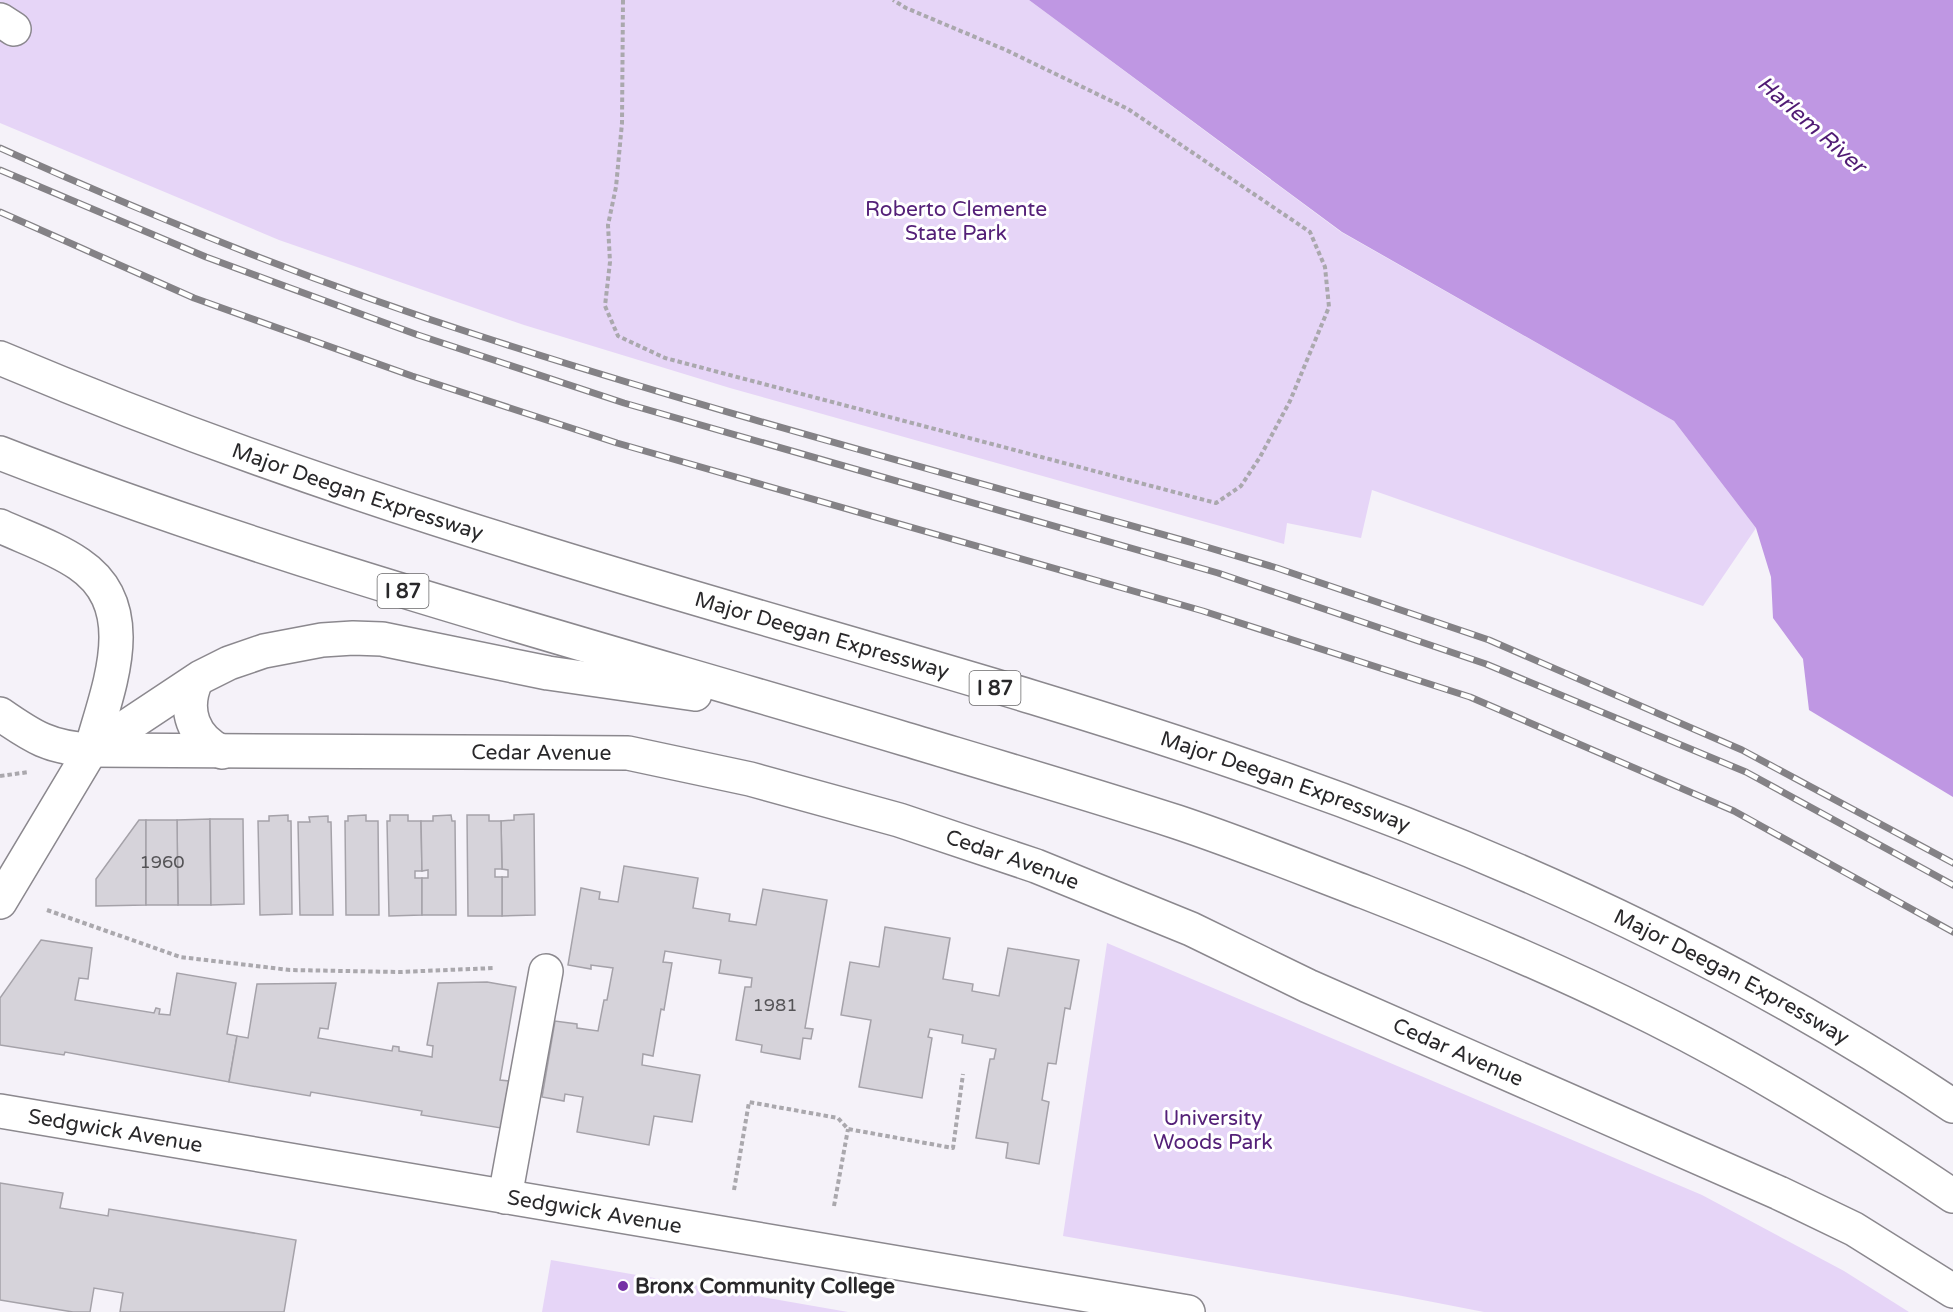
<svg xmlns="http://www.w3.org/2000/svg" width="1953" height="1312" viewBox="0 0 1953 1312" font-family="'Varela Round',sans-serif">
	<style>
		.green { fill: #e6d5f7 }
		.water { fill: #bf97e3 }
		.building { fill: #d6d3da; stroke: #a5a2a9; stroke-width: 1.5 }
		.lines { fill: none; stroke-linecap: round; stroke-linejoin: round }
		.minor-casing { stroke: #8b888e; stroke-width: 36 }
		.major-casing { stroke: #8b888e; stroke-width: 36 }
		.highway-casing { stroke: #8b888e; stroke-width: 36 }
		.path { stroke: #aaa8ad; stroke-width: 4; stroke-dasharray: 4.5 3; stroke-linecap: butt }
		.minor { stroke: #fff; stroke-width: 33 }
		.major { stroke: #fff; stroke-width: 33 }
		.highway { stroke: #fff; stroke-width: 33 }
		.rail-casing { stroke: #848286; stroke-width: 7 }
		.rail { stroke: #fff; stroke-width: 4.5; stroke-dasharray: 14; stroke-linecap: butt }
		.poi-dot { fill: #7531a5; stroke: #fff; stroke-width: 2 }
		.labels { text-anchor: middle; stroke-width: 6; stroke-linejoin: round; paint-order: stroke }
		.number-label { font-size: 18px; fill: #545356 }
		.shield { fill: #fff; stroke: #69686a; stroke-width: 1.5 }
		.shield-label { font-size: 20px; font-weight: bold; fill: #29282a }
		.park-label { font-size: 21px; fill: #542078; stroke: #fff }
		.street-label { font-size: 21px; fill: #29282a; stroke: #fff }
		.poi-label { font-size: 21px; font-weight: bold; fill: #29282a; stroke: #fff; text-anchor: start }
		.water-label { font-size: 22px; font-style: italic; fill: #501b74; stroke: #fff }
	</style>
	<rect width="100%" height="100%" fill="#f5f2f9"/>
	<g class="green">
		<path d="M0,0H1029L1341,232L1674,421L1756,528L1703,606L1372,490L1361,538L1287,523L1284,544L730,388L524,325L279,240L0,123Z"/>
		<path d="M1107,943L1702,1195L1844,1271L1909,1312H1484L1397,1295L1063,1236Z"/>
		<path d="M551,1260L848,1312H542Z"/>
	</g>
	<path class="water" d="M1029,0H1953V797L1809,710L1803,659L1773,618L1771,577L1756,528L1674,421L1342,232Z"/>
	<g class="building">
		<path d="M534,814L535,915L502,916V877H508V870L502,869L501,821L514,820V815Z"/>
		<path d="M288,815V821H291L292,914L260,915L258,821H269V816Z"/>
		<path d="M366,815V821H378L379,915H346L345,821H348V816Z"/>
		<path d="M390,815H408V821H421L422,871H415V878H422V915L389,916L387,821H390Z"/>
		<path d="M451,815L452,821H455L456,915H422V878H428V870L422,871L421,821H433V816Z"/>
		<path d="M467,815H489V821H501L502,869H495V877H502V916H468Z"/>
		<path d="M328,816V822H331L333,915H300L298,822H310L309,817Z"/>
		<path d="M210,819L211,905H178L177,820Z"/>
		<path d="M210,819H243L244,904L211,905Z"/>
		<path d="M139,820H146V905L96,906V879Z"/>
		<path d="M146,820H177L178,905H146Z"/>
		<path d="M624,866L698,878L693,908L730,914L729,921L756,925L763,889L827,900L805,1028L813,1029L811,1039L803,1038L800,1059L761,1052L762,1045L736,1040L745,987H751L752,978L719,973L721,960L665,951L663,962L672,963L664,1010L661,1009L653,1056L643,1054L642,1065L700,1075L692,1122L654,1116L649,1145L577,1132L583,1097L565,1094L564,1101L542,1097L555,1021L577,1024V1028L598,1031L604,1000H607L613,968L591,965V969L568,965L581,888L600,892L599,899L618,902Z"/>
		<path d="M885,927L950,938L943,979L973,984L972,991L999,996L1008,948L1079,960L1070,1009L1065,1008L1056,1064L1048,1063L1042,1100L1049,1102L1039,1164L1006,1158L1008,1143L976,1138L990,1059H994L996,1049L962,1043L963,1035L930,1029L928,1037L932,1038L922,1098L859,1087L871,1020L841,1015L850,962L879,967Z"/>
		<path d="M41,940L92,948L88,979L79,978L75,1000L154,1013L156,1008L160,1009L159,1014L170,1015L177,973L236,983L227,1034L237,1036L229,1082L65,1052L64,1055L0,1045V998Z"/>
		<path d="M487,982L516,987L500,1080L509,1081L501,1128L421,1115L422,1111L311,1092L310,1096L229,1082L237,1036L248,1038L257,984L336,983L328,1029L320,1028L318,1038L392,1051L393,1046L399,1047V1051L432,1057L433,1046L427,1045L438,983Z"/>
		<path d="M0,1183L63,1193L60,1208L108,1216L109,1209L296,1240L284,1312H120L123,1293L94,1288L90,1312H73L0,1300Z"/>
	</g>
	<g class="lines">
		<g class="minor-casing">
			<g id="minor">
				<path d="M0,20L14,29"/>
				<path id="s1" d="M0,714C33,737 50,748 91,750L628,753L750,779L899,820L1036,866L1191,929L1308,986L1779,1193L1854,1229L1953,1291"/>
				<path d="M505,1197L546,971"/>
			</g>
		</g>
		<g class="major-casing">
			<g id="major">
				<path d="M0,902L91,750"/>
				<path id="s2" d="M0,1111L1188,1312"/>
			</g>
		</g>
		<g class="highway-casing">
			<g id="highway">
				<path id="s3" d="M0,358C168,429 341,490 516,544C760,621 1010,684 1252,768C1497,852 1737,961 1953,1106"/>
				<path d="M0,453C295,568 602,648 905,739C995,766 1087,793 1177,822C1240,843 1302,868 1365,892C1463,930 1560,971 1654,1018C1758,1070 1857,1131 1953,1196"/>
				<path d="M0,526C26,538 56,548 79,564C144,608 107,690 91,750"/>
				<path d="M196,681C183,710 193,738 222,752"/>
				<path d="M91,750L201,677L229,663L264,651L322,640L353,638L382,639L548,673L695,694"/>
			</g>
		</g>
		<g class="path">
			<path d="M623,0L622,123L616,187L608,225L610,262L605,306L618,336L665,358L1216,503L1241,486L1260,457L1290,401L1329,307L1325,267L1310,232L1128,109L1006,50L906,8L893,0"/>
			<path d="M0,776L29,772"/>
			<path d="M47,910L180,957L290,970L400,972L494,968"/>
			<path d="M734,1190L749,1102L838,1118L848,1129L953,1148L963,1074"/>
			<path d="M834,1206L848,1129"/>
		</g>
		<use href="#minor" class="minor"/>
		<use href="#major" class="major"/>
		<use href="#highway" class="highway"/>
		<g class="rail-casing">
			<g id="rail">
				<path d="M0,148C157,219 318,284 483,337C717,413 956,476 1193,543L1277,568L1489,640L1742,750L1953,863"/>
				<path d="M0,170L206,257L418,335L624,403L1218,573L1486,664L1746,772L1953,885"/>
				<path d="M0,212L194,298L412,376L617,443L1203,611L1470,697L1734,811L1953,932"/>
			</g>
		</g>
		<use href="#rail" class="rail"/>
	</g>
	<circle class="poi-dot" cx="623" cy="1286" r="6"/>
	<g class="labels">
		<g class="number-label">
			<text x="162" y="868">1960</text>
			<text x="775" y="1011">1981</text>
		</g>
		<g class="shield">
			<rect x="377.5" y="574" width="51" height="34" rx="4.5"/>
			<rect x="969.5" y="671" width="51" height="34" rx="4.5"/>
		</g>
		<g class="shield-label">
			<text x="403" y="598">I 87</text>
			<text x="995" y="695">I 87</text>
		</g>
		<g class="park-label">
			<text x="956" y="216">Roberto Clemente<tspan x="956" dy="24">State Park</tspan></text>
			<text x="1213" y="1125">University<tspan x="1213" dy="24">Woods Park</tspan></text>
		</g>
		<g class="street-label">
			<text dy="7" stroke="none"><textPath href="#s3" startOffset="382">Major Deegan Expressway</textPath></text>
			<text dy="7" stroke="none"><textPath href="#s3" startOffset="868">Major Deegan Expressway</textPath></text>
			<text dy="7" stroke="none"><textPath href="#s1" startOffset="550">Cedar Avenue</textPath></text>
			<text dy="7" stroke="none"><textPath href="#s3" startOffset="1354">Major Deegan Expressway</textPath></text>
			<text dy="7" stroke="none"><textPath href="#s1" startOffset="1036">Cedar Avenue</textPath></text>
			<text dy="7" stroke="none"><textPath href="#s3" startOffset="1842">Major Deegan Expressway</textPath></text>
			<text dy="7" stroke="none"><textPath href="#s1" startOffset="1522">Cedar Avenue</textPath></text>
			<text dy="7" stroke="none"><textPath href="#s2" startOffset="117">Sedgwick Avenue</textPath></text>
			<text dy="7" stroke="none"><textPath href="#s2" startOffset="603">Sedgwick Avenue</textPath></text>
		</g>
		<g class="poi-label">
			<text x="635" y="1293">Bronx Community College</text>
		</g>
		<g class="water-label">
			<text transform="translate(1812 124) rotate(41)" y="8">Harlem River</text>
		</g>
	</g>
</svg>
